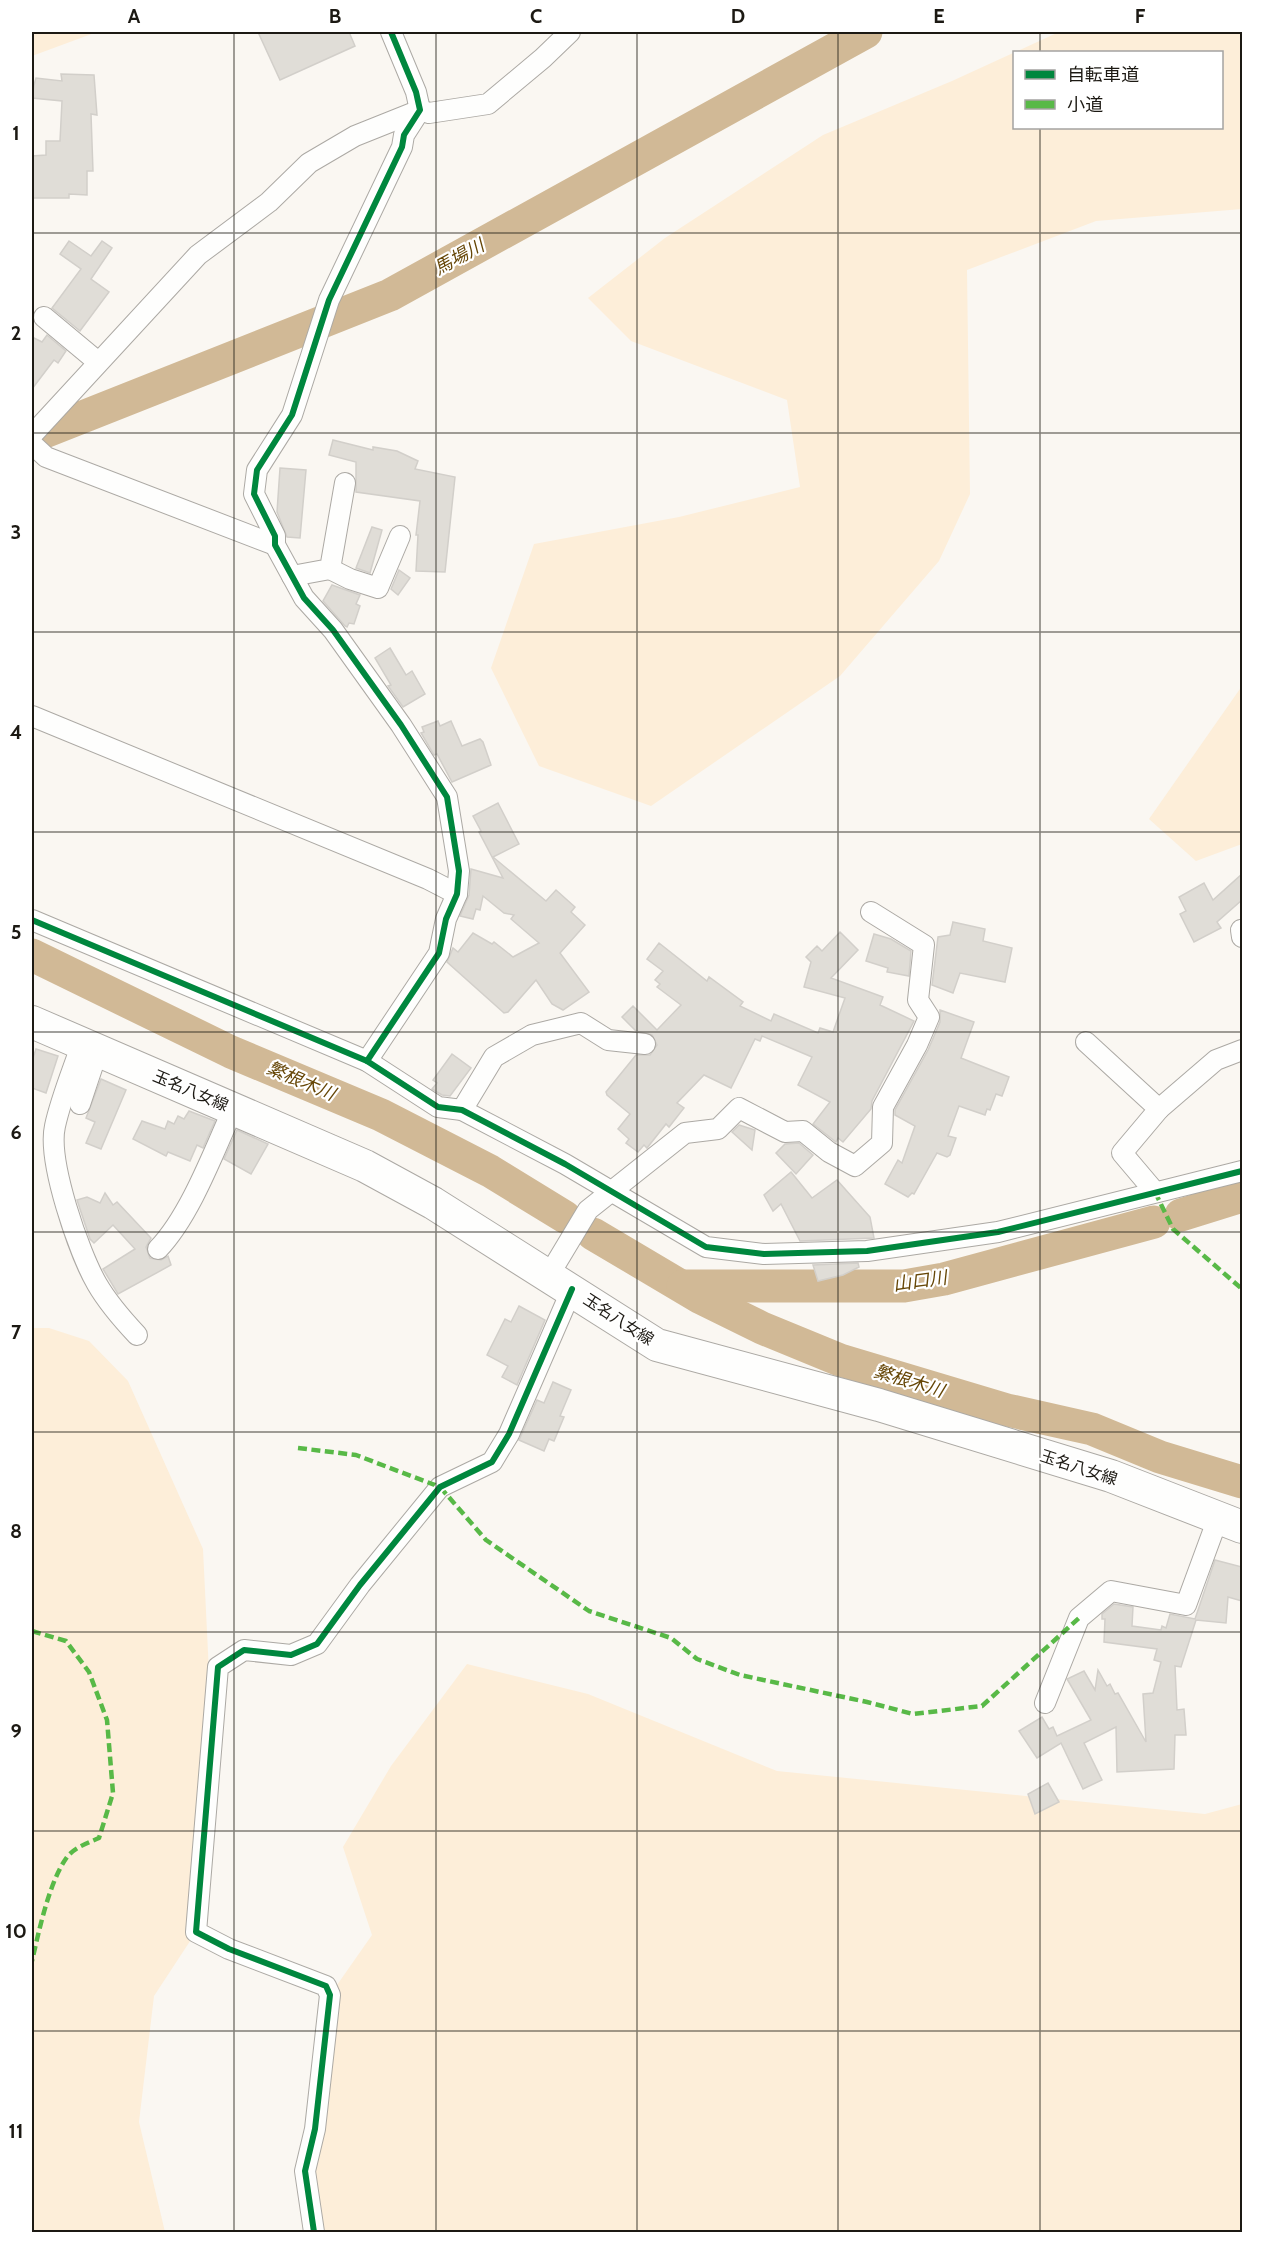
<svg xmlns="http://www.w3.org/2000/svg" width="1274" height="2264" viewBox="0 0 1274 2264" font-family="Cabin,'Noto Sans JP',sans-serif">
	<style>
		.green { fill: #fdeed9; fill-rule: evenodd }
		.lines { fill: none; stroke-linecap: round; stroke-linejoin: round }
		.river { stroke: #d1b996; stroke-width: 33 }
		.building { fill: #e0ddd7; stroke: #d2cfca; stroke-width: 1.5 }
		.minor-casing { stroke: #aca9a4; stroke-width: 22 }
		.primary-casing { stroke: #aca9a4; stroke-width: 34 }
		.minor { stroke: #fefefd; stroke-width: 20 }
		.primary { stroke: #fefefd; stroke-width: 32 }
		.quiet { stroke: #58b947; stroke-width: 4.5; stroke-dasharray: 9 4.5; stroke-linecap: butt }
		.cycleway-casing { stroke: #fff; stroke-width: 10 }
		.cycleway { stroke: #00873e; stroke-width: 6 }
		.grid { fill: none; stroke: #1c1913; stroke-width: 1.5; stroke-opacity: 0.55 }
		.labels { text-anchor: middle; stroke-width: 4.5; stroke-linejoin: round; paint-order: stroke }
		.street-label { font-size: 16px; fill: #1c1913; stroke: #fff }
		.water-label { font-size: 18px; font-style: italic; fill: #664606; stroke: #fff }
		.neatline { fill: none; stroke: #1c1913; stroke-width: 2 }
		.grid-label { font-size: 20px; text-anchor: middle; font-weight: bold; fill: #1c1913 }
	</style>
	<rect width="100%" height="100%" fill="#faf7f2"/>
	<g class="green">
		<path d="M32,32H97L32,56Z"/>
		<path d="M1059,32H1242V209L1096,221L967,270L970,494L939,561L840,676L651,806L539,766L491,668L534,544L679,517L800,487L787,400L631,341L588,298L665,238L823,135L952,81ZM1222,52V128H1014V52Z"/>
		<path d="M1242,686V844L1196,861L1149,819Z"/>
		<path d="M32,1328H49L89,1341L128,1381L203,1549L212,1735L196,1932L154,1996L139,2122L165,2232H32Z"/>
		<path d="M467,1664L588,1694L777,1771L1205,1814L1242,1804V2232H314L315,2129L330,1995L372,1935L343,1847L391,1766Z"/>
	</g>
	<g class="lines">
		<g class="river">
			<path d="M32,437L390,295L866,32"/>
			<path d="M32,955L231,1052L381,1115L490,1171L565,1217"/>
			<path d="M1181,1215L1242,1196"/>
			<path d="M593,1234L701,1298L762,1328L840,1360L1007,1410L1092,1429L1160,1457L1242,1482"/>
			<path d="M683,1286H904L944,1279L1154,1222"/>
		</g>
	</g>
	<g class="building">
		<path d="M258,32H349L355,46L280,80Z"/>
		<path d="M61,74L94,75L97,115L91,114L93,171H87V195L69,194V198H32V156L46,155V141H60L62,101L32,98L34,85L36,78L62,81Z"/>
		<path d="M69,241L91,256L102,241L112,248L91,279L109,292L80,331L52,308L81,269L60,254Z"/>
		<path d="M47,335L66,351L58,363L54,360L32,389V337L42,342Z"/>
		<path d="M333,440L373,450V447L397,451L418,461L415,469L455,477L445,572L416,571L418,535H416L420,501L356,492V462L329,455Z"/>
		<path d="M280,468L306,470L300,538L287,537L277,512Z"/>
		<path d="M372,527L382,530L370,573L356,568Z"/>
		<path d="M399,570L410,578L398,595L391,589Z"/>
		<path d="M332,585L360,595L356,604L360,606L354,624L349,623L347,627L345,626L323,601Z"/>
		<path d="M390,648L406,675L412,671L425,694L403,707L388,686L391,685L375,658Z"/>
		<path d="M438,721L440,726L451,721L462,746L480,739L483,742L491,765L452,782L437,754L434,755L421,733L424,732L422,727Z"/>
		<path d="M498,803L519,844L493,857L546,901L556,890L575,907L571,912L585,925L560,953L589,992L563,1010L552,1004L536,980L508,1012L504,1013L447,962L453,948L458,952L473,933L492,944L494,942L513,957L539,943L511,919L514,915L504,913L483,896L480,910L476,909L473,919L460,916L469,895L471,869L503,878L479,832L481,831L473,816Z"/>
		<path d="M1242,874V900L1217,922L1221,928L1194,942L1180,914L1186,911L1179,897L1204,883L1213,900Z"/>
		<path d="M953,922L985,929L983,941L1012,948L1005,982L960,973L953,993L932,985L938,937L950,935Z"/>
		<path d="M840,932L858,950L831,978L883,997L880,1005L914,1021L872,1101L871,1109L843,1142L838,1138L836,1142L813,1124L830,1102L798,1085L812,1057L762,1036L760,1041L755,1039L731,1088L704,1075L677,1103L684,1108L669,1127L666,1124L647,1148L644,1145L638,1152L626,1143L629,1139L618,1129L630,1114L607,1095L606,1092L636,1055H650L657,1045L652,1035L636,1031L622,1017L633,1006L657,1030L681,1005L657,987L660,984L655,980L663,971L647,959L659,943L707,981L709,977L743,1002L740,1006L771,1021L774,1014L818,1033L820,1028L833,1032L845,998L804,987L811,962L806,957L817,946L822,951Z"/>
		<path d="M874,934L891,939L911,951L909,976L887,972L888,968L866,961Z"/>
		<path d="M940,1010L974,1022L961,1058L1009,1077L1002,1096L996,1094L990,1110L987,1109L985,1115L959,1106L948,1136L956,1138L950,1155L947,1157L937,1153L914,1194L912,1193L908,1197L885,1184L898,1160L902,1163L915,1126L895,1115V1110L928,1050L940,1022Z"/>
		<path d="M36,1049L58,1056L46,1093L32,1088V1061Z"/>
		<path d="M452,1054L471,1068L450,1096L442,1095L432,1089L437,1083L433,1080Z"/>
		<path d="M101,1079L126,1090L101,1149L86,1143L95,1122L86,1118Z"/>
		<path d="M189,1111L215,1121L203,1148L197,1145L190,1161L168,1152L166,1156L133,1139L142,1121L165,1129L168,1121L174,1124L178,1116L184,1119Z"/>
		<path d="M739,1125L755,1130L752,1150L732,1132Z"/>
		<path d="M237,1130L268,1144L251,1174L224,1159Z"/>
		<path d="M799,1143L813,1155L796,1174L776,1153L785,1144Z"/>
		<path d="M791,1172L812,1198L837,1180L870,1217L874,1238L800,1241L781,1204L773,1211L764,1195Z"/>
		<path d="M105,1193L113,1205L117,1202L151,1238L146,1247L150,1258L161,1260L168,1256L171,1265L118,1294L103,1269L135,1249L113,1225L94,1243L90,1239L77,1200L87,1197L100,1203Z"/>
		<path d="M858,1263L859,1267L843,1275L818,1281L813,1265Z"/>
		<path d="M519,1306L545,1320L517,1385L502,1377L508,1366L487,1355L505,1319L511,1322Z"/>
		<path d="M553,1382L571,1390L560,1416L564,1417L554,1441L549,1439L544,1451L519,1440L537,1400L544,1403Z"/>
		<path d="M1215,1560L1242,1567V1601L1228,1597L1226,1623L1196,1620L1181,1667L1175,1666L1177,1710L1184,1709L1186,1735H1175L1174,1769L1117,1772L1116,1727L1084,1743L1102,1780L1083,1789L1061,1743L1037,1758L1019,1731L1042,1717L1049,1729L1053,1727L1057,1736L1091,1720L1067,1679L1084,1671L1095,1690L1098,1670L1107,1686L1110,1684L1115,1694L1118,1693L1146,1742L1143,1694L1153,1693L1161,1662L1154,1660L1157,1649L1104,1642L1105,1619H1102V1614L1114,1604L1133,1607L1132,1626L1161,1630L1162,1626L1166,1628L1170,1614L1195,1619Z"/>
		<path d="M1048,1783L1059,1802L1035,1814L1028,1794Z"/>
	</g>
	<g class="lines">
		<g class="minor-casing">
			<g id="minor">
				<path d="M44,317L98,362"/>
				<path d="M32,435L198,255L269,202L309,163L355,136L420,110L429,113L488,104L543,58L570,32"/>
				<path d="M32,444L46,457L275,545"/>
				<path d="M330,569L350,579L378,588L400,536"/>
				<path d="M292,576L330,569L345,483"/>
				<path d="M32,716L428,879L457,894"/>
				<path d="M32,920L367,1061L438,1107L462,1110L565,1164L706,1247L764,1254L867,1251L998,1232L1242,1171"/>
				<path d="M1241,930L1242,937"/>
				<path d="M1086,1042L1159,1109L1122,1153L1155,1192"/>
				<path d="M82,1043C73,1070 61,1098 55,1126C47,1161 79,1253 97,1284C108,1303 122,1319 137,1335"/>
				<path d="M367,1061L439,953L446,919L457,894L459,871L447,797L401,725L333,630L304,598L275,545V536L254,494L257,470L292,415L329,300L402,147L404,135L420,110L416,92L391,32"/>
				<path d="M80,1104L98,1050"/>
				<path d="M1159,1109L1216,1060L1242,1050"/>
				<path d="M462,1110L494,1057L532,1035L581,1023L608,1040L645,1044"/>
				<path d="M158,1249C190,1216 214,1151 233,1109"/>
				<path d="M549,1275L588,1210L685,1133L718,1129L739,1108L785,1132L803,1131L829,1152L855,1166L882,1143L883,1107L917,1045L929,1017L918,1000L924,945L871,912"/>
				<path d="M1045,1703L1079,1618L1111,1591L1186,1605L1218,1518"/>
				<path d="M314,2232L305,2171L315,2129L330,1995L326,1986L229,1949L196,1932L218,1667L244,1650L291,1655L317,1644L360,1585L440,1487L492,1462L509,1434L572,1289"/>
			</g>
		</g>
		<g class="primary-casing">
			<path id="primary" d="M32,1022L365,1166L433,1203L657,1345L879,1405L1111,1476L1242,1527"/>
		</g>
		<use href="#minor" class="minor"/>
		<use href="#primary" class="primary"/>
		<g class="quiet">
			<path d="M1155,1192L1173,1229L1242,1289"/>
			<path d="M298,1448L356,1455L440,1487L486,1540L589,1611L671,1638L697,1659L740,1675L867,1702L913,1714L982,1706L1079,1618"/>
			<path d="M32,1631L66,1641L89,1672L107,1720L113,1793L99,1838C88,1843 75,1847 67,1857C49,1882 39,1931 32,1961"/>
		</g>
		<g class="cycleway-casing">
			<g id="cycleway">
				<path d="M32,920L367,1061L438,1107L462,1110L565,1164L706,1247L764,1254L867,1251L998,1232L1242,1171"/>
				<path d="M367,1061L439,953L446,919L457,894L459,871L447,797L401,725L333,630L304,598L275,545V536L254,494L257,470L292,415L329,300L402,147L404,135L420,110L416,92L391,32"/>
				<path d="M314,2232L305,2171L315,2129L330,1995L326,1986L229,1949L196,1932L218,1667L244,1650L291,1655L317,1644L360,1585L440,1487L492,1462L509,1434L572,1289"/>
			</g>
		</g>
		<use href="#cycleway" class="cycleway"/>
	</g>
	<path class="grid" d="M234,32V2232M436,32V2232M637,32V2232M838,32V2232M1040,32V52M1040,128V2232M32,233H1242M32,433H1242M32,632H1242M32,832H1242M32,1032H1242M32,1232H1242M32,1432H1242M32,1632H1242M32,1831H1242M32,2031H1242"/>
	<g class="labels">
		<g class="street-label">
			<text transform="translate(191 1090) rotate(23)" y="6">玉名八女線</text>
			<text transform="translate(619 1319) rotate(33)" y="6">玉名八女線</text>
			<text transform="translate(1079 1467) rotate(18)" y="6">玉名八女線</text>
		</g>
		<g class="water-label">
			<text transform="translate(459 257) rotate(-29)" y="6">馬場川</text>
			<text transform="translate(301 1081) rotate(23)" y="6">繁根木川</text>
			<text transform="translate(920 1281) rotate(-8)" y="6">山口川</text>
			<text transform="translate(909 1381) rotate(17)" y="6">繁根木川</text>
		</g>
	</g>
	<rect width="1274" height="2264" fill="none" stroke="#ffffff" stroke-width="66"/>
	<rect x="1013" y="51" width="210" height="78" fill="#ffffff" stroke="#a4a3a1" stroke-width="1.5"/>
	<rect x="1025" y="70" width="30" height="9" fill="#00873e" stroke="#a4a3a1" stroke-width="1.5"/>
	<text x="1067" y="81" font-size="18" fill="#1c1913">自転車道</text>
	<rect x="1025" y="100" width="30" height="9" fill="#58b947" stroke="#a4a3a1" stroke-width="1.5"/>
	<text x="1067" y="111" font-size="18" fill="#1c1913">小道</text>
	<rect x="33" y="33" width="1208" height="2198" class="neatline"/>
	<g class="grid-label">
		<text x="134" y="23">A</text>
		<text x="335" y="23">B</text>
		<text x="536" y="23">C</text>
		<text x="738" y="23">D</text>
		<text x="939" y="23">E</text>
		<text x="1140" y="23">F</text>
		<text x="16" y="140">1</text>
		<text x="16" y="340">2</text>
		<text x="16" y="539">3</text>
		<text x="16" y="739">4</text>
		<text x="16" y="939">5</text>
		<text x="16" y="1139">6</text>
		<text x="16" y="1339">7</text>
		<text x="16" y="1538">8</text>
		<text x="16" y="1738">9</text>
		<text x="16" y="1938">10</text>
		<text x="16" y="2138">11</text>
	</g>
</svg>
